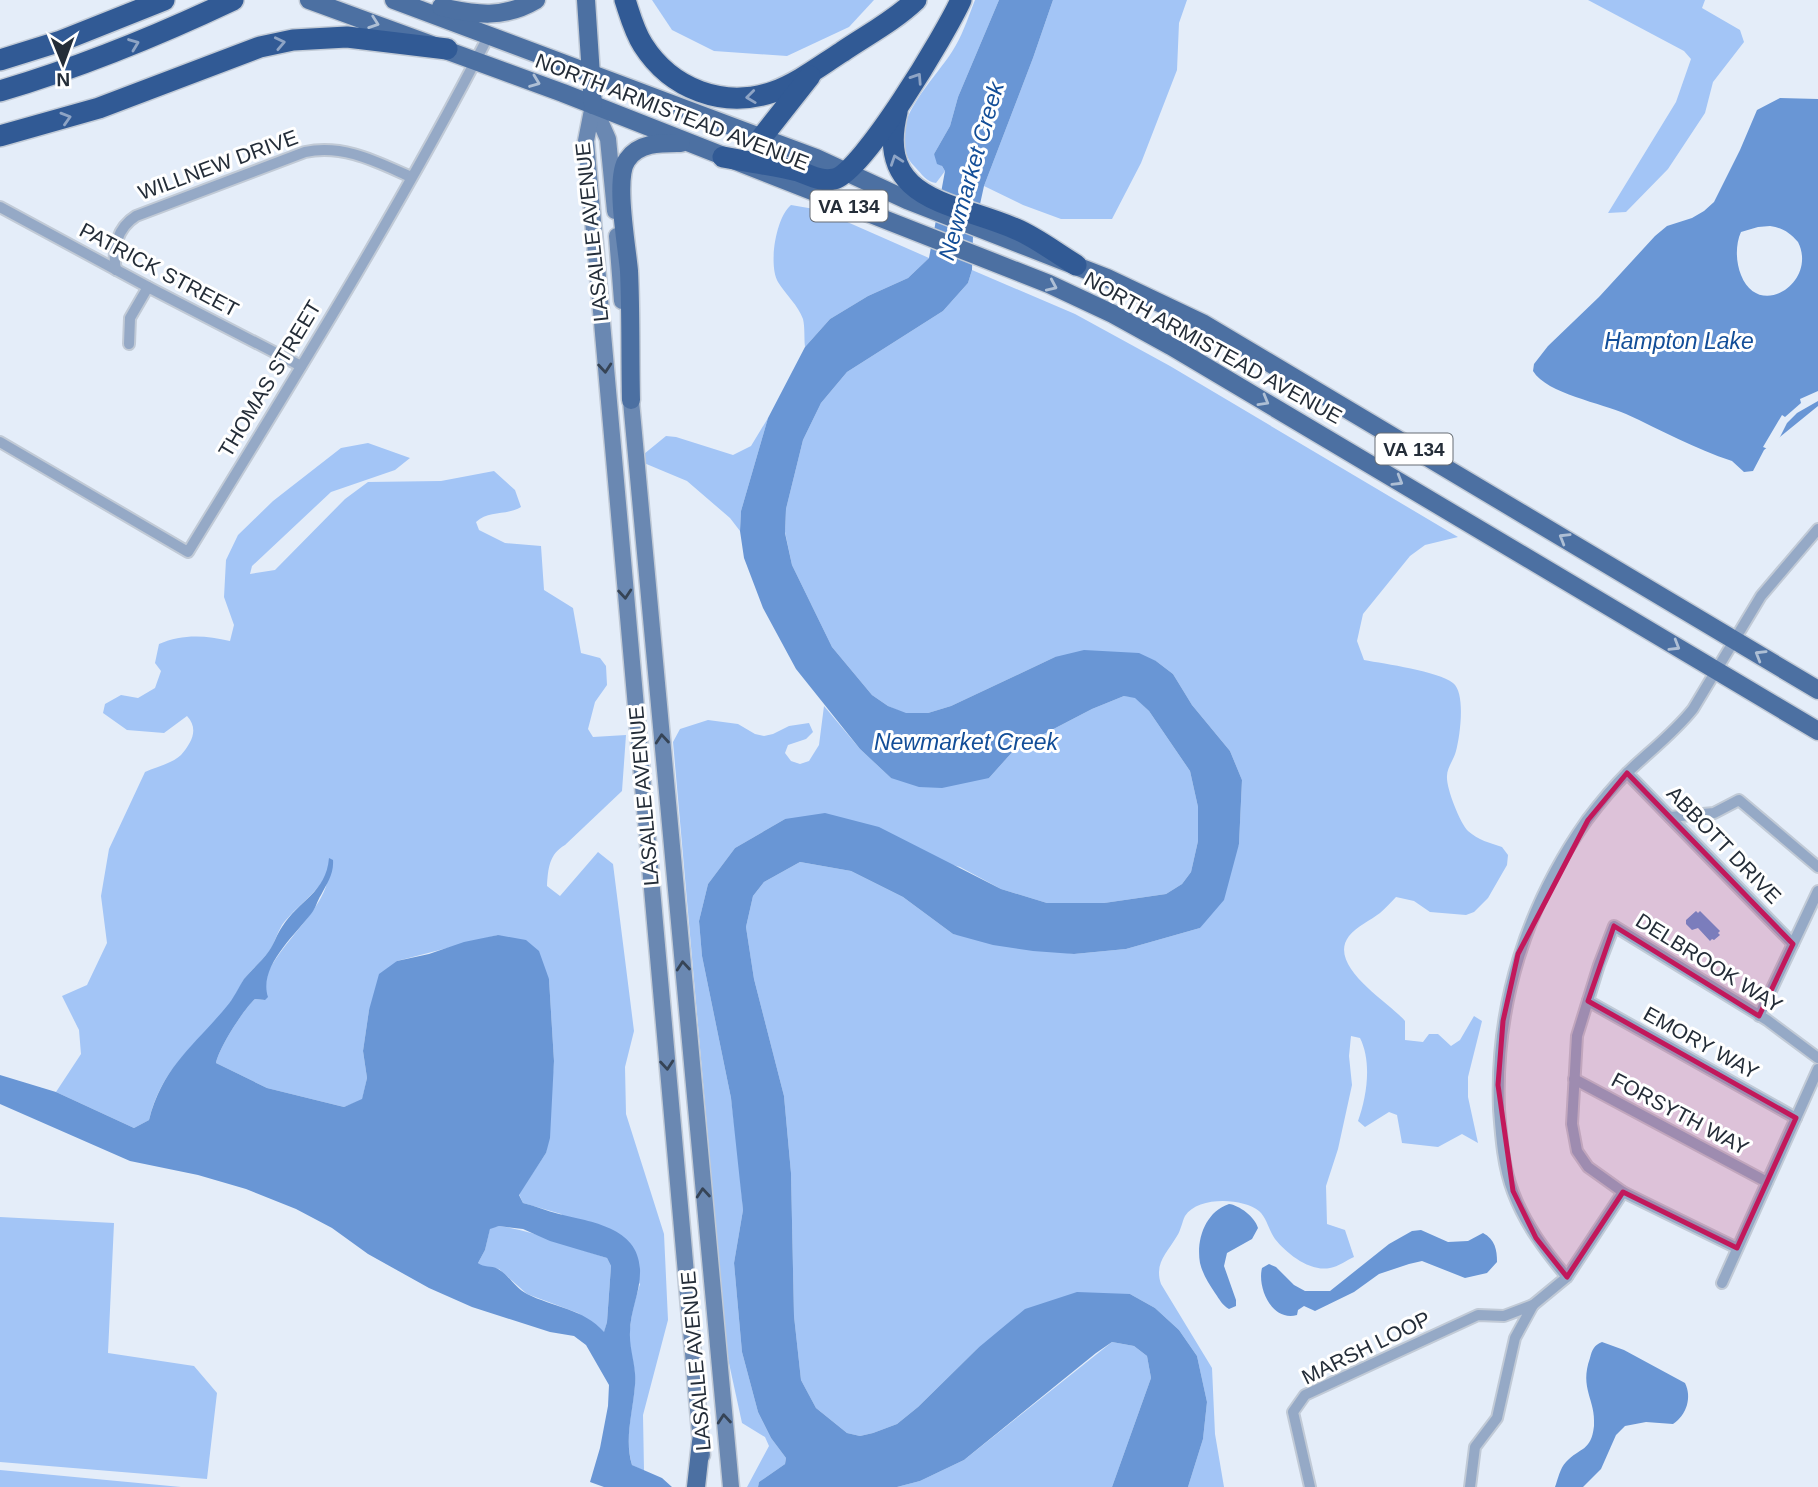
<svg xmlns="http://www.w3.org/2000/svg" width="1818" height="1487" viewBox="0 0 1818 1487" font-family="Helvetica,sans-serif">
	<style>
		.green { fill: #a3c5f6 }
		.water { fill: #6996d5; fill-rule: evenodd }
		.pier { fill: #e4edf9 }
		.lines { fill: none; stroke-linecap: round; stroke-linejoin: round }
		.minor-casing { stroke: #c1cad6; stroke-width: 14 }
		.secondary-casing { stroke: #c1cad6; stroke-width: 19 }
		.primary-casing { stroke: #c1cad6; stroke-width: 21 }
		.motorway-casing { stroke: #c1cad6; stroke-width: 24 }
		.minor { stroke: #95a9c6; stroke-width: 10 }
		.secondary { stroke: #6a88b2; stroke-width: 16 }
		.primary { stroke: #4c70a2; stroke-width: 18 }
		.motorway { stroke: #315a95; stroke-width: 21 }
		.oneway { stroke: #aebfd5 }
		.oneway2 { stroke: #8ea4c5 }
		.oneway3 { stroke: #364456 }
		.marked { fill: #c2185b; fill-opacity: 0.2; stroke: #c2185b; stroke-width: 5; stroke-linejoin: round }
		.labels { text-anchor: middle; stroke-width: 6; stroke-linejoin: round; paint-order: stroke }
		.shield { fill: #fff; stroke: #666c74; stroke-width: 2 }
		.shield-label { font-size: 19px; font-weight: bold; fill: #242d38 }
		.street-label { font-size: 21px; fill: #242d38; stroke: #fff }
		.water-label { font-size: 23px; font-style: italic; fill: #134e98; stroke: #fff }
	</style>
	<rect width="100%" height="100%" fill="#e4edf9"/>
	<g class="green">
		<path d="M652,0H874L849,27L787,56L714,51L672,30Z"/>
		<path d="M975,0H999L958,97L950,126L934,154L945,171L936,183C926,182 922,174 915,167C878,127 937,80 956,45C964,31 969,15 975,0Z"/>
		<path d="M1053,0H1187L1179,23L1177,70L1141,163L1112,219H1061L1023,205L984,186L1033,58Z"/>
		<path d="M1588,0H1705L1702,8L1740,30L1744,42L1713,82L1705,113L1668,169L1626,212L1608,213L1676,102L1691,59L1684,51Z"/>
		<path d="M791,205L820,210L929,258L908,278L868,296L830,319L805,347C804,338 805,327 803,319C798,305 786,295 778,282C768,265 776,217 791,205Z"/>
		<path d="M972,270L1075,314L1170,366L1458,537L1425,545L1410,556L1363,614L1357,641L1364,660C1385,664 1438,671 1453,683C1466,693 1460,736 1456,751C1454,759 1447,768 1447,776C1446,788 1460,823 1468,831C1478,840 1490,843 1502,847L1508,855L1507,865L1488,898L1474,912L1466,915L1430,912L1414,901L1396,897C1391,902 1386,908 1380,913C1371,920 1357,926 1349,936C1326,966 1390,1003 1405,1021V1040L1423,1042L1429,1034H1438L1451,1046L1460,1040L1474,1016L1482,1021L1468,1077V1097L1478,1143L1462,1134L1438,1147L1402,1143L1397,1115L1389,1112L1365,1127L1358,1121C1367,1096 1372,1062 1360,1038L1351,1036L1349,1056L1352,1085L1338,1149L1326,1186L1327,1224L1345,1230L1354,1257C1347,1260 1338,1267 1330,1268C1310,1272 1287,1254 1275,1239C1269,1231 1267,1218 1259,1211C1243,1198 1198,1196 1185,1216C1182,1222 1181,1230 1177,1236C1167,1253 1154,1263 1161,1284L1212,1368L1215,1434L1224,1487H1188L1203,1439L1207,1402L1197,1356L1179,1330L1155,1308L1130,1294L978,1348L918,1407L897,1424L873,1433L860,1436L847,1433L816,1408L801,1380L794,1316L791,1173L784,1096L754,979L746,927L753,896L764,882L800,862L851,871L903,897L953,934L1074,954L1126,949L1200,928L1239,844L1242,780L1230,751L1192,705L1173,674L1156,661L1055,657L951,706L928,713L906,714L888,706L872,695L832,647L792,565L785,532L786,509L803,440L821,403L847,372L943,311L968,283Z"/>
		<path d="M768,418L741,511L740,531L730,518L687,481L644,463V454L666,436L676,437L733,455L751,446Z"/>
		<path d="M368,443L410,458L395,470L331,492L252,566L250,574L275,570L345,499L368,482L441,481L494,471L515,490L521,507C506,516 489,510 476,522L479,530L505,543L541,546L544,590L573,608L581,653L600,658L606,666L607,685L595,702L588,729L593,737L626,735L622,791L565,845C549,854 548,869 547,886L560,896L598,852L613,864L634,1031L625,1067L626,1114L664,1234L668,1320L643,1415L644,1471L632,1465C624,1438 633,1411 635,1384C636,1373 633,1363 631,1352C627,1329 633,1306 640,1284L561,1214L523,1203L519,1194L546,1153L554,1061L549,979L498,935L397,961L369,1010L363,1051L367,1078L362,1100L344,1107L267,1088L216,1063C219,1048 243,1010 255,999L265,1000C265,993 264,985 266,978C278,943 330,906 328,872C317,894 296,906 282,925C277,933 275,942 270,950C263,960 253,968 245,978C239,987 235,997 228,1006C196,1046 162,1066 149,1120L134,1128L56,1092L81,1054L79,1030L62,996L87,985L107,943L101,896L109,849L145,772C156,767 173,763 181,755C192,742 199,729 187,716L164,733L127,730L103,713L105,704L121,695L138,698L155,688L161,671L155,663L159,644C182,634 205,635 230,641L234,625L224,597L226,560L238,535L273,501L341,448Z"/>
		<path d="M1124,696L1135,697L1149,711L1190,771L1198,807V841L1191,872L1182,884L1166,894L1104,903H1047L1001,889L960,867L785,819L735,848L708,884L699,921L702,956L731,1098L739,1161L743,1210L734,1263L742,1352L758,1412L771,1438L786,1458L785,1464L759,1482L758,1487H747L769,1446L765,1437L742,1423L727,1354L673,742L680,729L708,720L738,724L755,734L764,736L773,734L789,726L809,723L813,732L806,739L788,745L785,753L791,761L800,764L809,761L819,745L824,706L860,749L891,778H989L1015,749L1092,709Z"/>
		<path d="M0,1217L114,1223L108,1353L194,1366L217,1393L207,1479L0,1462Z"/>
		<path d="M499,1226C536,1231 571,1247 607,1258L611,1266L607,1322L604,1333L578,1313L527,1294L499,1269L481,1266L478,1263L485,1250L490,1228Z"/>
		<path d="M1112,1342L1134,1346L1147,1356L1151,1378L1112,1487H897L920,1481L964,1460Z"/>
		<path d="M0,1470L181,1487H0Z"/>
	</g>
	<g class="water">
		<path d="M999,0H1053L1033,58L984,186L973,236L972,270L968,283L943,311L847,372L821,403L803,440L786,509L785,533L792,565L832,647L872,695L888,706L906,713H928L951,706L1055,657L1084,650L1139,653L1156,661L1173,674L1192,705L1230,751L1242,780L1239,844L1224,900L1200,928L1126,949L1074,954L1033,951L993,945L953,934L903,897L851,871L800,862L764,882L753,896L746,927L754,979L784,1096L791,1173L794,1316L801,1380L816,1408L847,1433L860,1436L873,1433L897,1424L918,1407L978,1348L1025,1309L1077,1292L1130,1294L1155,1308L1179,1330L1197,1356L1207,1402L1203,1439L1188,1487H1112L1151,1378L1147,1356L1134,1346L1112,1342L1096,1353L964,1460L920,1481L897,1487H758L759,1482L785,1464L786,1458L771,1438L758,1412L742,1352L734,1263L743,1210L731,1098L702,956L699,921L708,884L735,848L785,819L825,813L879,827L1001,889L1047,903H1104L1166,894L1182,884L1191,872L1198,841V807L1190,771L1149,711L1135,698L1124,696L1092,709L1015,749L989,778L942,788L919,787L891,778L860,749L796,669L763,608L744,558L740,531L741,511L768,418L805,347L830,319L868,296L908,278L929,258L945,171L942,166L937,164L934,154L950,126L958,97Z"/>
		<path d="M1780,98L1818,99V406L1764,450L1753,471L1744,472L1732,461C1695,449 1661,430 1626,414C1602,403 1547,394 1533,371L1534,364L1548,346L1599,297L1655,236L1667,226L1692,218L1704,211L1714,202L1740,150L1757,110ZM1770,226C1783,228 1789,232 1798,242C1818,282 1759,321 1741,275C1736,263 1735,245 1741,232L1758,227Z"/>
		<path d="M329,858L333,860C334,874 327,883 321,895C317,901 316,908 311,914C295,935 258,967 268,997L265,1000L255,999C243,1010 219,1048 216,1063L267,1088L344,1107L362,1099L367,1078L363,1051L369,1010L379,974L397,961L429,954L464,942L498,935L526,940L539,951L549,979L554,1061L550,1138L546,1153L519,1195L523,1203C535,1206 547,1211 559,1214C591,1222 638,1227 640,1269C641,1291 630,1311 630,1332C629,1350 637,1367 635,1385C633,1412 624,1439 632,1465L662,1478L672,1487H604L590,1482L600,1448L608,1406L609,1385L586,1345L574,1336L550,1332L472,1307L429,1288L368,1254L332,1228L296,1209L246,1189L198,1175L130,1161L0,1104V1075L56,1092L134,1128L149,1120C163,1066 194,1046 227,1006C234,998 238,988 244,979C252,969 262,961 269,951C274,944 277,934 282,927C299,900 326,893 329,858ZM499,1226L523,1229L550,1241L607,1258L611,1266L607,1322L604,1332C584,1309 553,1307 527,1294C515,1288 509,1275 498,1269C491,1265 484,1268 478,1263L485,1250L490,1229Z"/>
		<path d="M1696,911L1698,913L1700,911L1720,931L1718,933L1720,935L1714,940L1712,939L1710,941L1698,928L1692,930L1686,924V920Z"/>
		<path d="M1229,1204C1239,1205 1255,1217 1258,1228L1252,1239L1227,1253L1224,1266L1236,1300V1306L1229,1309C1222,1305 1220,1300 1215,1293C1209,1284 1203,1275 1200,1263C1196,1240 1205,1212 1229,1204Z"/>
		<path d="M1421,1230L1448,1242L1468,1241L1483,1233C1495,1239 1497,1250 1497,1262L1487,1273L1465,1278L1422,1261L1409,1264L1379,1274L1354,1292L1315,1311L1304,1306L1298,1310L1297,1315C1272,1322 1257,1288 1262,1268L1269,1264L1276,1267L1294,1285L1305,1291H1330L1389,1244L1412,1231Z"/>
		<path d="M1602,1342L1624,1350L1685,1383C1692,1397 1687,1415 1673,1424L1646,1422L1625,1426L1616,1435L1601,1469L1583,1487H1555C1558,1479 1560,1468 1566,1462C1580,1447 1591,1452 1594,1426C1596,1399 1579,1389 1590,1358C1592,1350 1594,1345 1602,1342Z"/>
	</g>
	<path class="pier" d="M1818,391V401L1797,413L1787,423L1775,447L1767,453L1768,449L1763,447L1782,415L1785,417L1801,403L1800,399Z"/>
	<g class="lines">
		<g class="minor-casing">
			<g id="minor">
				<path d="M0,207L148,287L301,366"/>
				<path d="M116,270C112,249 117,228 136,216L305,152C344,144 377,162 411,177"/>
				<path d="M129,344L130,318L148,287"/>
				<path d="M0,442L188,552C292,382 398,212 489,35"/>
				<path d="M1627,773L1793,944"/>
				<path d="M1670,817L1714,813L1739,800L1818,867"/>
				<path d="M1588,1001L1796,1118"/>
				<path d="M1759,1016L1818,891"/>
				<path d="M1574,1079L1767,1182"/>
				<path d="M1737,1248L1623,1192L1588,1167L1577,1151L1572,1124L1577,1036L1599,965L1614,926L1767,1020L1818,1058"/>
				<path d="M1567,1277C1545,1251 1525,1224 1513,1192C1503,1166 1501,1136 1499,1109C1495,1004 1527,905 1587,820C1599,804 1614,786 1628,772C1650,751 1674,733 1693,709L1761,596L1818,529"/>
				<path d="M1722,1283L1818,1069"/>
				<path d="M1533,1305L1567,1277L1623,1192"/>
				<path d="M1310,1487L1293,1412L1305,1395L1478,1315L1504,1316L1533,1305L1515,1338L1497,1418L1475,1447L1470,1487"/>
			</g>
		</g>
		<g class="secondary-casing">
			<g id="secondary">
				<path d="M593,105L608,139L615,211"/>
				<path d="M593,105L586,141L702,1455"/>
				<path d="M617,236L622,301"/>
				<path d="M630,390L731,1487"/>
			</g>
		</g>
		<g class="primary-casing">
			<g id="primary">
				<path d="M309,0L563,93L1049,284L1113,314L1171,346L1818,731"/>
				<path d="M394,0L816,158L907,200L1107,278L1204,324L1818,690"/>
				<path d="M586,0L593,105"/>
				<path d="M441,7C476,15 504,19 536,0"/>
				<path d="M631,400C630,357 631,314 629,271C627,247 614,178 627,160C639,142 662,143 681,143"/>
				<path d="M696,1487L701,1442"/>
			</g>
		</g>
		<g class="motorway-casing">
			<g id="motorway">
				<path d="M625,0C630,15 634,31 643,45C671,89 723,109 773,92C798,83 820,66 842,52C867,35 894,21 916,0"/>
				<path d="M0,60L61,41L164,0"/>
				<path d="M0,91C81,67 157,36 233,0"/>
				<path d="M897,112C875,202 954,202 1016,229C1037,238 1056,253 1076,265"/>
				<path d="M0,136L99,108L260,47L293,40L347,37L447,49"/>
				<path d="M762,137L810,76"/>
				<path d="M723,157C748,162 773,165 798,171C810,175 821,182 834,179C863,173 947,31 961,0"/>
			</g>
		</g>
		<use href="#minor" class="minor"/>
		<use href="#secondary" class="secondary"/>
		<use href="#primary" class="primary"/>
		<use href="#motorway" class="motorway"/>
	</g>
	<defs><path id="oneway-chevron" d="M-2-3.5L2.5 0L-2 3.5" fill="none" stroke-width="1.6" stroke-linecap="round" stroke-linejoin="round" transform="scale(1.75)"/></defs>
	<g class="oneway">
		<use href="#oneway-chevron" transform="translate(374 23) rotate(19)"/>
		<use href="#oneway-chevron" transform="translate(535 82) rotate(21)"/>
		<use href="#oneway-chevron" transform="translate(1052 286) rotate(24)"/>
		<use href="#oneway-chevron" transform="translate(1264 401) rotate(30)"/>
		<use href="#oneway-chevron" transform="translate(1398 481) rotate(31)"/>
		<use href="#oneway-chevron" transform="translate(1564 538) rotate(-149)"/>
		<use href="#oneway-chevron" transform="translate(1675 646) rotate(31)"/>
		<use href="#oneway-chevron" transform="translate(1760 655) rotate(-149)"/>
	</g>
	<g class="oneway2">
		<use href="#oneway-chevron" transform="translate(280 43) rotate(-12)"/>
		<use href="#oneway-chevron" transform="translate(134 44) rotate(-21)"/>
		<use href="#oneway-chevron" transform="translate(917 78) rotate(-57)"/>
		<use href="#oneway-chevron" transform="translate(751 97) rotate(173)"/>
		<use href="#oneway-chevron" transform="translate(66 118) rotate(-17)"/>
		<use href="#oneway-chevron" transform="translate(896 160) rotate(-109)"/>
	</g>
	<g class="oneway3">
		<use href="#oneway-chevron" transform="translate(605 368) rotate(85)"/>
		<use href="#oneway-chevron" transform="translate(625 594) rotate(85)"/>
		<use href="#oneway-chevron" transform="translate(662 739) rotate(-95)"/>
		<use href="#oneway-chevron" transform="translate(683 966) rotate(-95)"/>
		<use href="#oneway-chevron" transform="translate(667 1065) rotate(85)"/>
		<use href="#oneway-chevron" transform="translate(703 1193) rotate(-95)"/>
		<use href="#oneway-chevron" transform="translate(724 1419) rotate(-95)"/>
	</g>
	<path class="marked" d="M1627,773L1793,944L1759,1016L1614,926L1588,1001L1796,1118L1737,1248L1623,1192L1567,1277L1536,1238L1513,1191L1498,1085L1503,1021L1518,954L1588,820Z"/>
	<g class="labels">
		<g class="shield">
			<rect x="810.5" y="190.5" width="77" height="31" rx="5"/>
			<rect x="1375.5" y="433.5" width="77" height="31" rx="5"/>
		</g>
		<g class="shield-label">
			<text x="849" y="213">VA 134</text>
			<text x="1414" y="456">VA 134</text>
		</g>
		<g class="street-label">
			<text transform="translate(672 112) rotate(21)" y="7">NORTH ARMISTEAD AVENUE</text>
			<text transform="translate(218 165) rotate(-20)" y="7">WILLNEW DRIVE</text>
			<text transform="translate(592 232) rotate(-96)" y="7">LASALLE AVENUE</text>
			<text transform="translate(159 270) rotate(28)" y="7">PATRICK STREET</text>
			<text transform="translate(1213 348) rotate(29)" y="7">NORTH ARMISTEAD AVENUE</text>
			<text transform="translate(270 379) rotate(-59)" y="7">THOMAS STREET</text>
			<text transform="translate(644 796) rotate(-95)" y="7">LASALLE AVENUE</text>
			<text transform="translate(1724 845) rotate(46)" y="7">ABBOTT DRIVE</text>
			<text transform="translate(1709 963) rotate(32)" y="7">DELBROOK WAY</text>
			<text transform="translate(1701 1043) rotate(29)" y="7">EMORY WAY</text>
			<text transform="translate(1680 1114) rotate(28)" y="7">FORSYTH WAY</text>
			<text transform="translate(1366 1348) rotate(-26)" y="7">MARSH LOOP</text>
			<text transform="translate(696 1361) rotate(-95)" y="7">LASALLE AVENUE</text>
		</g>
		<g class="water-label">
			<text transform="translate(971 171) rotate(-74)" y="8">Newmarket Creek</text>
			<text x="1679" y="349">Hampton Lake</text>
			<text x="966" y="750">Newmarket Creek</text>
		</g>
	</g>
	<g transform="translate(63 63) rotate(179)" stroke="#ffffff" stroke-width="5" paint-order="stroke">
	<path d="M0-5L12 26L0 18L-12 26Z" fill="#242d38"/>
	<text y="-10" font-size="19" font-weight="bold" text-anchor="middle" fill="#242d38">N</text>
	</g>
</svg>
